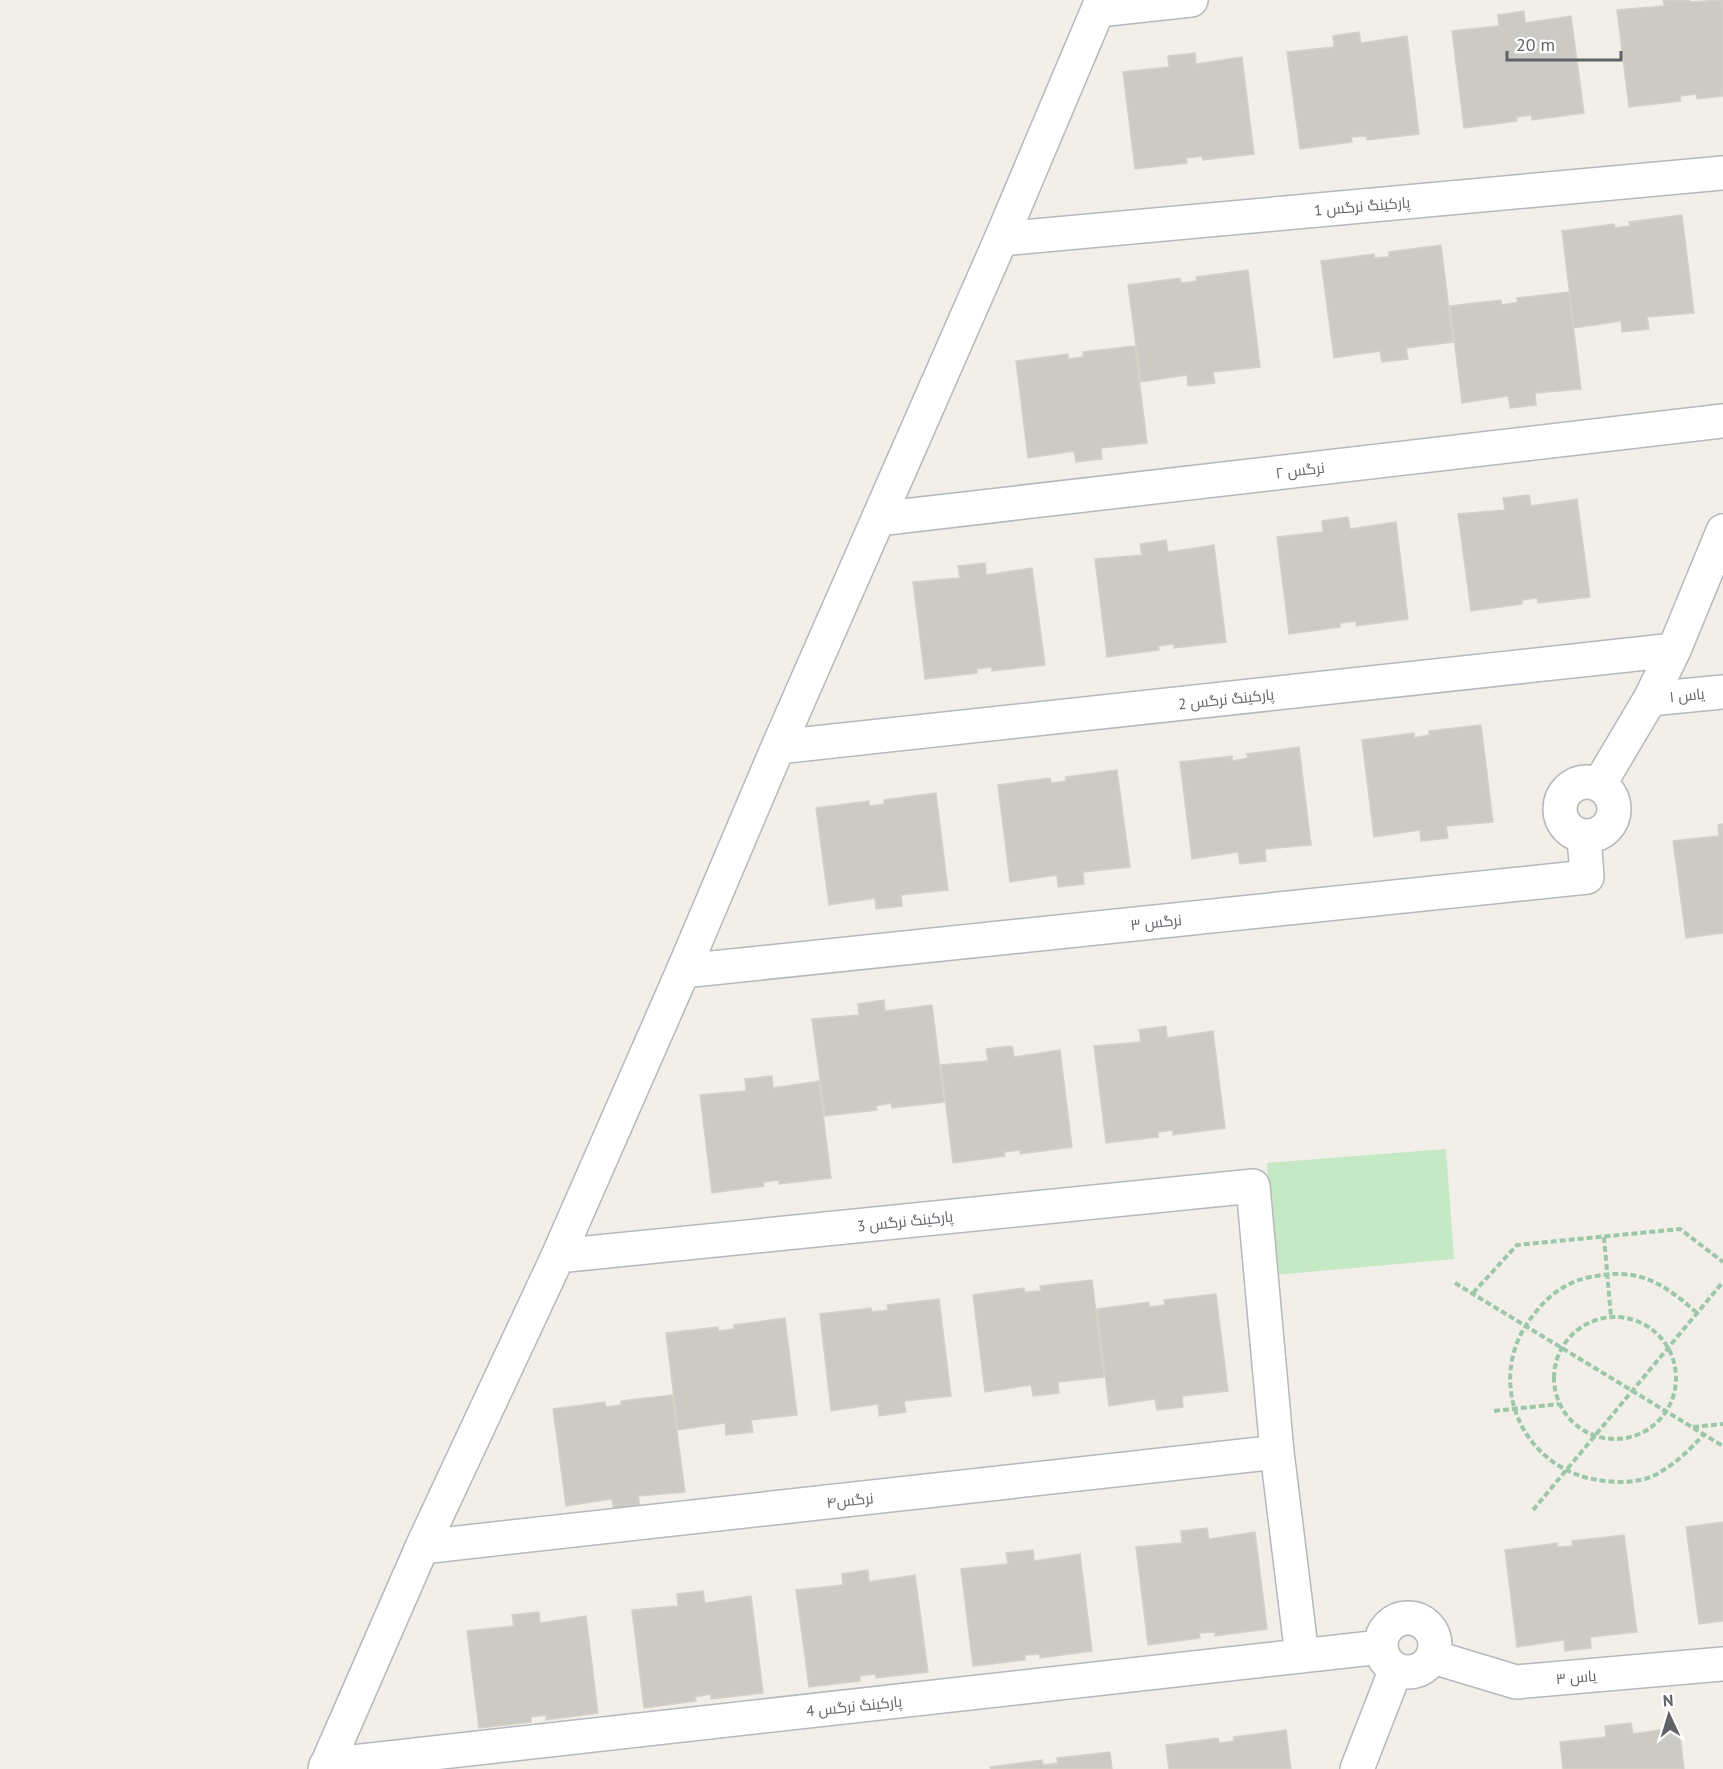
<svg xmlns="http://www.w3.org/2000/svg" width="1723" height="1769" font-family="'PT Sans',Cairo,sans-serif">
<rect width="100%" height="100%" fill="#f1efe8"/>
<path fill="#c5e8c5" d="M1446 1149 1454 1259 1274 1275 1267 1163Z"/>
<path fill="#cccac5" stroke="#d6d1c6" stroke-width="1.5" d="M1663 0H1690V2L1723 0V96L1697 99 1696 94 1680 96 1681 101 1629 107 1617 10 1664 6Z
M1524 11 1525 23 1571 16 1584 113 1532 120 1531 115 1516 117 1517 121 1464 128 1452 31 1499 26 1498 15Z
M1359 32 1361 43 1407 36 1419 134 1367 140 1366 136 1351 137 1352 142 1300 149 1287 52 1334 47 1333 36Z
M1195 53 1196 64 1242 57 1254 154 1203 160 1202 156 1186 158 1187 163 1135 169 1123 72 1169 67 1168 56Z
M1682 215 1694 313 1647 317 1649 329 1622 332 1621 321 1574 328 1562 231 1614 224 1615 228 1630 226 1629 222Z
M1441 245 1453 342 1406 348 1408 359 1382 362 1380 351 1334 358 1321 261 1374 254V258L1389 257V252Z
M1248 270 1260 367 1213 372 1215 383 1188 386 1187 375 1141 382 1128 285 1180 278 1181 283 1197 281 1196 277Z
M1569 292 1581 389 1535 393 1536 405 1510 408 1508 396 1462 403 1450 306 1501 300 1502 305 1518 302 1517 298Z
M1135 346 1147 443 1101 448 1102 459 1076 462 1074 451 1028 458 1016 361 1068 354V359L1083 357V352Z
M1529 495 1531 506 1577 499 1590 597 1538 603 1537 598 1522 600V604L1471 611 1458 514 1505 510 1503 498Z
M1348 517 1350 529 1396 522 1408 619 1356 626V621L1340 623V627L1289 634 1277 537 1323 532 1322 521Z
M1166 540 1168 552 1214 545 1226 642 1174 648V644L1158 646 1159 650 1107 657 1095 559 1142 555 1140 544Z
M985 563 986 575 1032 568 1045 665 992 671V667L977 669V673L925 679 913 582 960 578 958 566Z
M1481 725 1493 822 1446 826 1448 838 1421 841 1420 830 1374 837 1362 740 1414 733V738L1429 735V731Z
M1299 747 1311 845 1265 849 1266 861 1240 864 1238 852 1192 859 1180 762 1232 756V761L1248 758 1247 754Z
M1117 770 1130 867 1083 872 1084 884 1058 887 1057 875 1010 882 998 785 1050 778 1051 783 1066 781V777Z
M936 793 948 890 901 895 902 906 876 909 875 898 829 905 816 808 869 801V806L884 804V800Z
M1723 824V933L1686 938 1673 841 1719 836 1718 825Z
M884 1000 885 1011 932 1005 944 1102 892 1108 891 1103 876 1106 877 1110 825 1116 812 1019 859 1015 858 1004Z
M1166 1026 1167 1038 1213 1031 1225 1128 1173 1135V1130L1158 1132V1137L1106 1143 1094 1046 1141 1042 1139 1030Z
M1012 1046 1014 1057 1060 1050 1072 1147 1020 1154V1150L1004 1152 1005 1156 953 1163 941 1065 988 1061 986 1049Z
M772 1076 773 1088 819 1081 831 1178 779 1184V1180L763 1182 764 1186 712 1193 700 1095 746 1091 745 1079Z
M1092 1280 1104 1377 1058 1382 1059 1393 1033 1396 1031 1385 985 1392 973 1295 1024 1288 1025 1292 1041 1291 1040 1286Z
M1216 1294 1228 1391 1182 1396 1183 1407 1157 1410 1155 1399 1109 1406 1097 1309 1149 1302V1307L1165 1305 1164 1300Z
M939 1299 951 1396 904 1401 906 1412 879 1416 878 1404 831 1411 820 1314 871 1308 872 1312 888 1310 887 1305Z
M785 1318 797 1415 751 1420 753 1432 726 1435 725 1423 678 1430 666 1333 718 1327V1331L734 1329V1325Z
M672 1395 685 1492 638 1496 640 1507 614 1511 612 1499 566 1506 553 1409 605 1402 606 1407 621 1405V1401Z
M1723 1522V1621L1699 1624 1686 1527Z
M1207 1528 1209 1539 1255 1532 1267 1629 1215 1636V1632L1199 1633 1200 1638 1148 1645 1136 1547 1182 1543 1181 1531Z
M1624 1535 1637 1632 1590 1637 1591 1648 1565 1651 1564 1640 1517 1647 1505 1550 1557 1543V1547L1573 1546 1572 1541Z
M1033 1550 1034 1561 1080 1554 1092 1651 1040 1658V1654L1025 1655V1660L973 1666 961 1569 1008 1564 1006 1553Z
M868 1570 869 1582 915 1575 928 1672 876 1678 875 1674 860 1676V1681L809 1687 796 1590 843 1585 842 1574Z
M703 1591 705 1603 751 1596 763 1693 711 1699V1694L695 1697 696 1701 644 1708 632 1610 678 1606 677 1594Z
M539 1612 540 1623 586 1616 598 1713 546 1720V1715L531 1717V1722L479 1728 467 1631 514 1626 512 1615Z
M1631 1723 1633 1734 1679 1727 1684 1769H1563L1560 1742 1606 1737 1605 1726Z
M1286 1730 1291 1769H1169L1166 1745 1218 1738 1219 1743 1234 1741V1737Z
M1110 1752 1112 1769H991L990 1767 1042 1760 1043 1765 1058 1763 1057 1758Z"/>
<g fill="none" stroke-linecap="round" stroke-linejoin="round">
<g stroke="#b5b8bc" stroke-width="36">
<path id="street" d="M1098 10 1191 0
M1001 239 1723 173
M878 519 1723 421
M1650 699 1723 692
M778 747 1674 650
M1560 809a27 27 0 1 1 54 0a27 27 0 1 1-54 0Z
M1599 785 1650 699 1674 650 1723 531
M683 971 1587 877 1584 836
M558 1256 1253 1186 1277 1452 1302 1656
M422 1547 1277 1452
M1381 1645a27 27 0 1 1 54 0a27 27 0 1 1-54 0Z
M1433 1657 1516 1682 1723 1664
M326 1765 1381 1647
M325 1769 422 1547 558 1256 683 971 778 747 1001 239 1102 0
M1357 1769 1396 1669"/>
</g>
<path stroke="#9cc7a9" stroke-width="4" stroke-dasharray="6 3" stroke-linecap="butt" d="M1604 1237 1611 1316
M1455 1283 1723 1446
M1473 1293 1517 1245 1680 1229 1723 1262
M1697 1313C1661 1281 1636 1266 1586 1278 1565 1283 1548 1296 1535 1313 1480 1378 1522 1474 1606 1481 1621 1483 1641 1482 1655 1475 1675 1464 1689 1451 1704 1434
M1554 1378a61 61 0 1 1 122 0a61 61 0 1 1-122 0Z
M1494 1411 1559 1404
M1693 1427 1723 1424
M1533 1510 1723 1282"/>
<use href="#street" stroke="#fff" stroke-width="33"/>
</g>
<g text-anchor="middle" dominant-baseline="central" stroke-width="4.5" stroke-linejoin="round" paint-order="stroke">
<g font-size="15" fill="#5f6368" stroke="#fff">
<text transform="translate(1362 206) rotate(-5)">پارکینگ نرگس 1</text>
<text transform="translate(1300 470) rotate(-7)">نرگس ۲</text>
<text transform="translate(1687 695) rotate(-6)">یاس ۱</text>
<text transform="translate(1226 699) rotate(-6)">پارکینگ نرگس 2</text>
<text transform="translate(1156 922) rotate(-6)">نرگس ۳</text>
<text transform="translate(905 1221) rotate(-6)">پارکینگ نرگس 3</text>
<text transform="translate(850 1500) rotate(-6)">نرگس۴</text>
<text transform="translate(1576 1677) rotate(-5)">یاس ۳</text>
<text transform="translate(854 1706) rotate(-6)">پارکینگ نرگس 4</text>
</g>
</g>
<g transform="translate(1669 1715) rotate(356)" stroke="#ffffff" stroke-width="4.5" paint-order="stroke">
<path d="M0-4.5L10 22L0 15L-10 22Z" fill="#5f6368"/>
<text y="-9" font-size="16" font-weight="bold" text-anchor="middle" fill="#5f6368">N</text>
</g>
<path d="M1507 51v9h114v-9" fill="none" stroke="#5f6368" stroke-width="3"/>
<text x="1516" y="51" font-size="18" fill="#5f6368" stroke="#ffffff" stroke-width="4.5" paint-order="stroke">20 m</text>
</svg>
